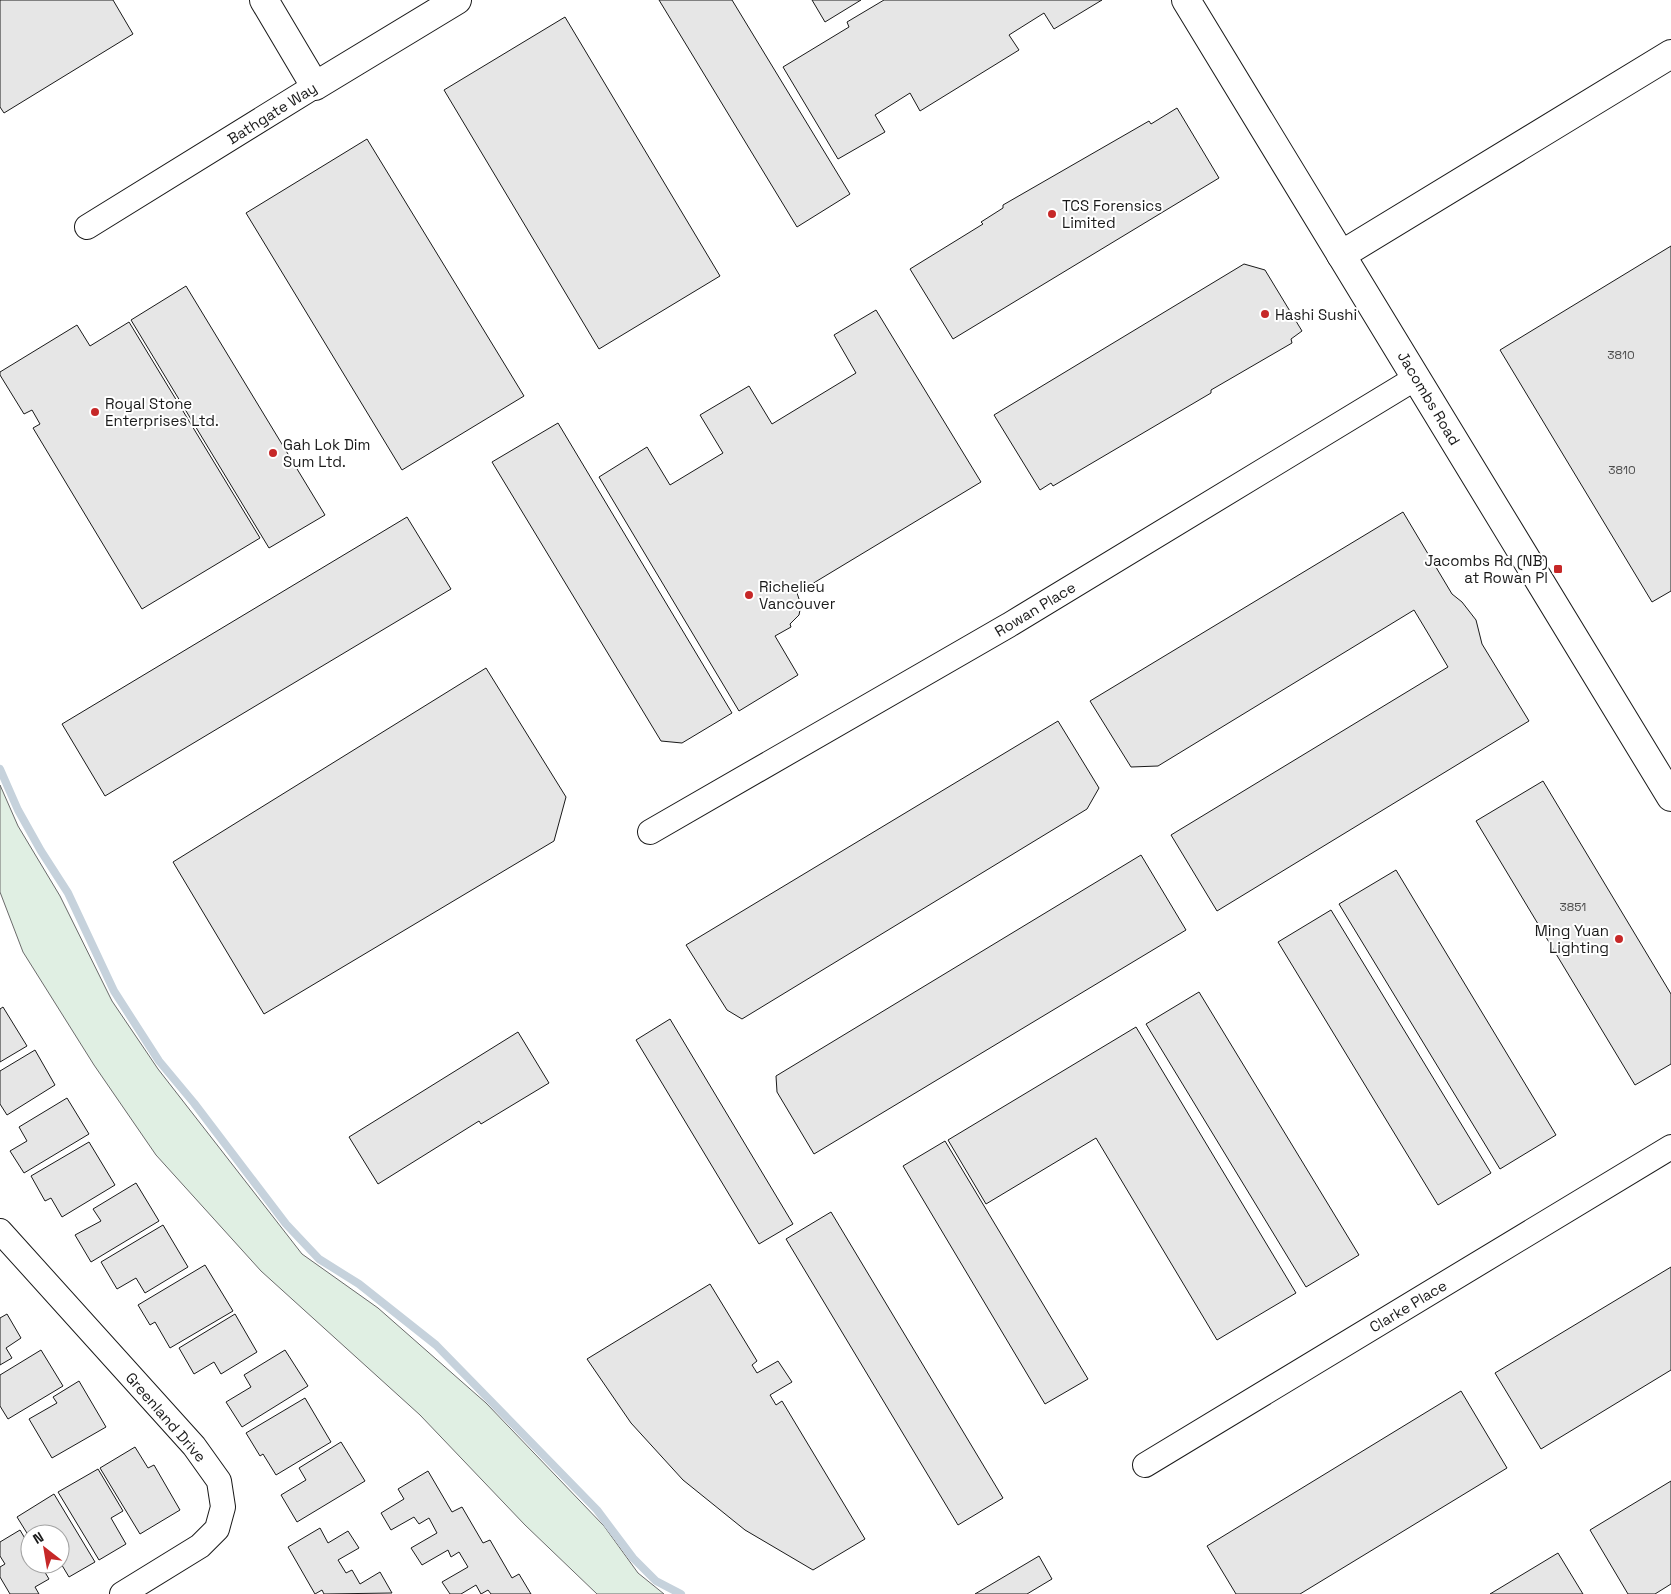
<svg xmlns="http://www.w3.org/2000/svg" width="1671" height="1594" font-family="'Space Grotesk',sans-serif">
<rect width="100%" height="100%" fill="#fff"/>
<path fill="#e0efe3" stroke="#6a6a6a" d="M0 785 18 826 60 896 112 1001 158 1069 302 1254 378 1308 486 1403 604 1526 638 1573 664 1594H597L525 1525 420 1415 261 1271 156 1155 94 1065 23 952 0 892Z"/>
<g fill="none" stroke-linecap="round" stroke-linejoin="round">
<path stroke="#c6d2dc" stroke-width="8" d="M0 769 18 810 41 851 68 893 114 991 159 1061 194 1103 286 1224 319 1259 359 1284 436 1345 597 1510 633 1558 656 1581 681 1594"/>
</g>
<path fill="#e6e6e6" stroke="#1a1a1a" d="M0 0H113L133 34 4 113 0 107Z
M659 0H732L850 194 797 227Z
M812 0H861L825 22Z
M884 0H1102L1054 29 1044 13 1009 35 1019 50 920 111 910 93 875 115 885 132 838 159 783 67 849 27 847 22Z
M565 17 720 276 599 349 444 90Z
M1177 108 1219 178 953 339 910 269 983 224 981 222 1003 208V205L1149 121 1151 124Z
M367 139 524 396 402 470 246 213Z
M1671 246V591L1652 602 1500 350Z
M1244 264 1265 270 1302 331 1291 339 1292 343 1211 390V393L1053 486 1051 483 1040 490 994 415Z
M186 286 325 515 269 548 131 320Z
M876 310 981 482 797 593 801 605 799 615 790 624 791 627 775 636 798 675 739 711 599 477 647 447 670 485 723 453 700 415 749 386 772 424 856 373 834 335Z
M129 322 260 538 142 609 33 428 40 424 32 410 24 414 0 375V372L77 325 90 346Z
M558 423 732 713 682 743 661 741 492 462Z
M1403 512 1452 594 1462 602 1476 620 1482 644 1529 721 1217 911 1171 835 1448 667 1429 635 1414 610 1158 766 1131 767 1090 701Z
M407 517 451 589 105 796 62 724Z
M486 668 566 797 554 841 264 1014 173 862Z
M1058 721 1099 788 1087 809 742 1019 727 1010 686 945Z
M1543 781 1671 994V1064L1635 1085 1476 821Z
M1141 855 1186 930 814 1154 777 1092 776 1076Z
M1396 870 1556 1135 1500 1169 1339 904Z
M1331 910 1491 1173 1438 1205 1278 942Z
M1199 992 1359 1255 1306 1287 1146 1024Z
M3 1007 27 1046 0 1062V1009Z
M670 1019 793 1224 759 1244 636 1040Z
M1136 1027 1296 1293 1217 1340 1096 1138 986 1204 948 1140Z
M518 1032 549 1083 481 1124 479 1121 378 1184 349 1137Z
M35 1050 55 1085 7 1115 0 1104V1071Z
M67 1098 89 1134 24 1173 10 1151 27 1141 19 1127Z
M945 1141 1088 1379 1045 1404 903 1166Z
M89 1142 115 1185 62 1217 51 1198 45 1201 31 1176Z
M136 1183 159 1221 91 1262 75 1235 101 1221 93 1209Z
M831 1212 1003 1498 958 1525 786 1239Z
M163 1225 188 1267 145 1293 136 1278 117 1289 101 1262Z
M205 1265 233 1311 170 1348 155 1322 150 1325 138 1305Z
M1671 1267V1370L1541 1449 1495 1373Z
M710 1284 757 1361 752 1365 757 1373 778 1361 792 1382 770 1395 776 1405 782 1401 865 1539 813 1570 745 1530 683 1480 631 1423 587 1359Z
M7 1314 21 1338 6 1348 12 1358 0 1365V1318Z
M235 1314 257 1352 221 1374 214 1362 194 1374 179 1348Z
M41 1350 63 1386 8 1419 0 1406V1375Z
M285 1350 308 1386 242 1427 226 1402 251 1387 244 1375Z
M79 1381 106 1427 52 1458 29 1419 57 1403 53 1397Z
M1461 1391 1507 1468 1300 1594H1236L1207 1546Z
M305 1398 331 1442 276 1475 263 1454 260 1456 246 1433Z
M341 1442 365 1481 297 1522 281 1495 306 1480 299 1468Z
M135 1447 148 1468 154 1465 180 1510 140 1534 100 1468Z
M98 1469 123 1511 111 1518 126 1544 99 1560 58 1492Z
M428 1471 452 1512 462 1507 483 1543 490 1540 512 1578 519 1574 531 1594H491L488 1590 481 1594 476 1585 461 1594H450L442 1582 468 1567 459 1552 451 1557 448 1550 422 1565 411 1548 437 1533 429 1518 419 1524 414 1517 391 1530 381 1513 404 1499 398 1489Z
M1671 1481V1584L1655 1594H1628L1590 1530Z
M54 1494 95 1562 69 1577 60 1562V1534H30V1538L17 1517Z
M320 1528 328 1543 348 1531 359 1548 338 1560 346 1573 352 1570 360 1584 380 1572 392 1593 324 1594 322 1590 315 1594 288 1547Z
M20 1530 30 1547V1564H40L49 1579 35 1587 39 1594H10L0 1577V1567L5 1564 0 1556V1542Z
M1558 1553 1583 1594H1490Z
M1039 1556 1052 1579 1027 1594H975Z"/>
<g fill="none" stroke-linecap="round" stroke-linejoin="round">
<g stroke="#1a1a1a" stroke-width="26">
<path id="street" d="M87 227 315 86
M650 832 1009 625 1416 378
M0 1231 194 1446 219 1481 223 1507 217 1529 200 1546 122 1594
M1145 1465 1671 1147"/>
</g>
<g stroke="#1a1a1a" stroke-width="30">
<path id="secondary" d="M264 0 315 86 457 0
M1186 0 1671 797"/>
</g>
<g stroke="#1a1a1a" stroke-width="30">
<path id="highway" d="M1341 255 1671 54"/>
</g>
<use href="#street" stroke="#fff" stroke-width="24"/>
<use href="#secondary" stroke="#fff" stroke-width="28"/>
<use href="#highway" stroke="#fff" stroke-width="28"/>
</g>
<g fill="#c62828" stroke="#fff" stroke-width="2">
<circle cx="1052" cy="214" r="5"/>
<circle cx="1265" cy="314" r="5"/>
<circle cx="95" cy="412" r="5"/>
<circle cx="273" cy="453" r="5"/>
<rect x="1553" y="564" width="10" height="10" rx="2.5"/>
<circle cx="749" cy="595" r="5"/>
<circle cx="1619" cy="939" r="5"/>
</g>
<g text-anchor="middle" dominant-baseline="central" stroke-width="4" stroke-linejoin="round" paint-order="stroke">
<g font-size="12" fill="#4d4d4d">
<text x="1621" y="355">3810</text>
<text x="1622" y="470">3810</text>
<text x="1573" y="907">3851</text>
</g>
<g font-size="15" fill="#1a1a1a" stroke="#fff">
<text transform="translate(272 113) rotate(-32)">Bathgate Way</text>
<text transform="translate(1429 398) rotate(59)">Jacombs Road</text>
<text transform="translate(1035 609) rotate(-31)">Rowan Place</text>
<text transform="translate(1408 1306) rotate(-31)">Clarke Place</text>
<text transform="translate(166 1417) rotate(49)">Greenland Drive</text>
</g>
<g font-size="15" fill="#1a1a1a" stroke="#fff" text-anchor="start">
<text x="1062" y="205">TCS Forensics<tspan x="1062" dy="17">Limited</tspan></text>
<text x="1275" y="314">Hashi Sushi</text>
<text x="105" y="403">Royal Stone<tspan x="105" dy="17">Enterprises Ltd.</tspan></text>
<text x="283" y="444">Gah Lok Dim<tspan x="283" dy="17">Sum Ltd.</tspan></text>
<text x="1548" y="560" text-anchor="end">Jacombs Rd (NB)<tspan x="1548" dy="17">at Rowan Pl</tspan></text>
<text x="759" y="586">Richelieu<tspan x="759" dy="17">Vancouver</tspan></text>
<text x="1609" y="930" text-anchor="end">Ming Yuan<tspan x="1609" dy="17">Lighting</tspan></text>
</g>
</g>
<g transform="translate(45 1549) rotate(329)"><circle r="24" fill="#ffffff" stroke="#a3a3a3"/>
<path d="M0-4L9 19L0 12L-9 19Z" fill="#c62828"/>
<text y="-8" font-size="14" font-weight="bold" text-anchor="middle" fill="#1a1a1a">N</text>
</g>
</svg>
